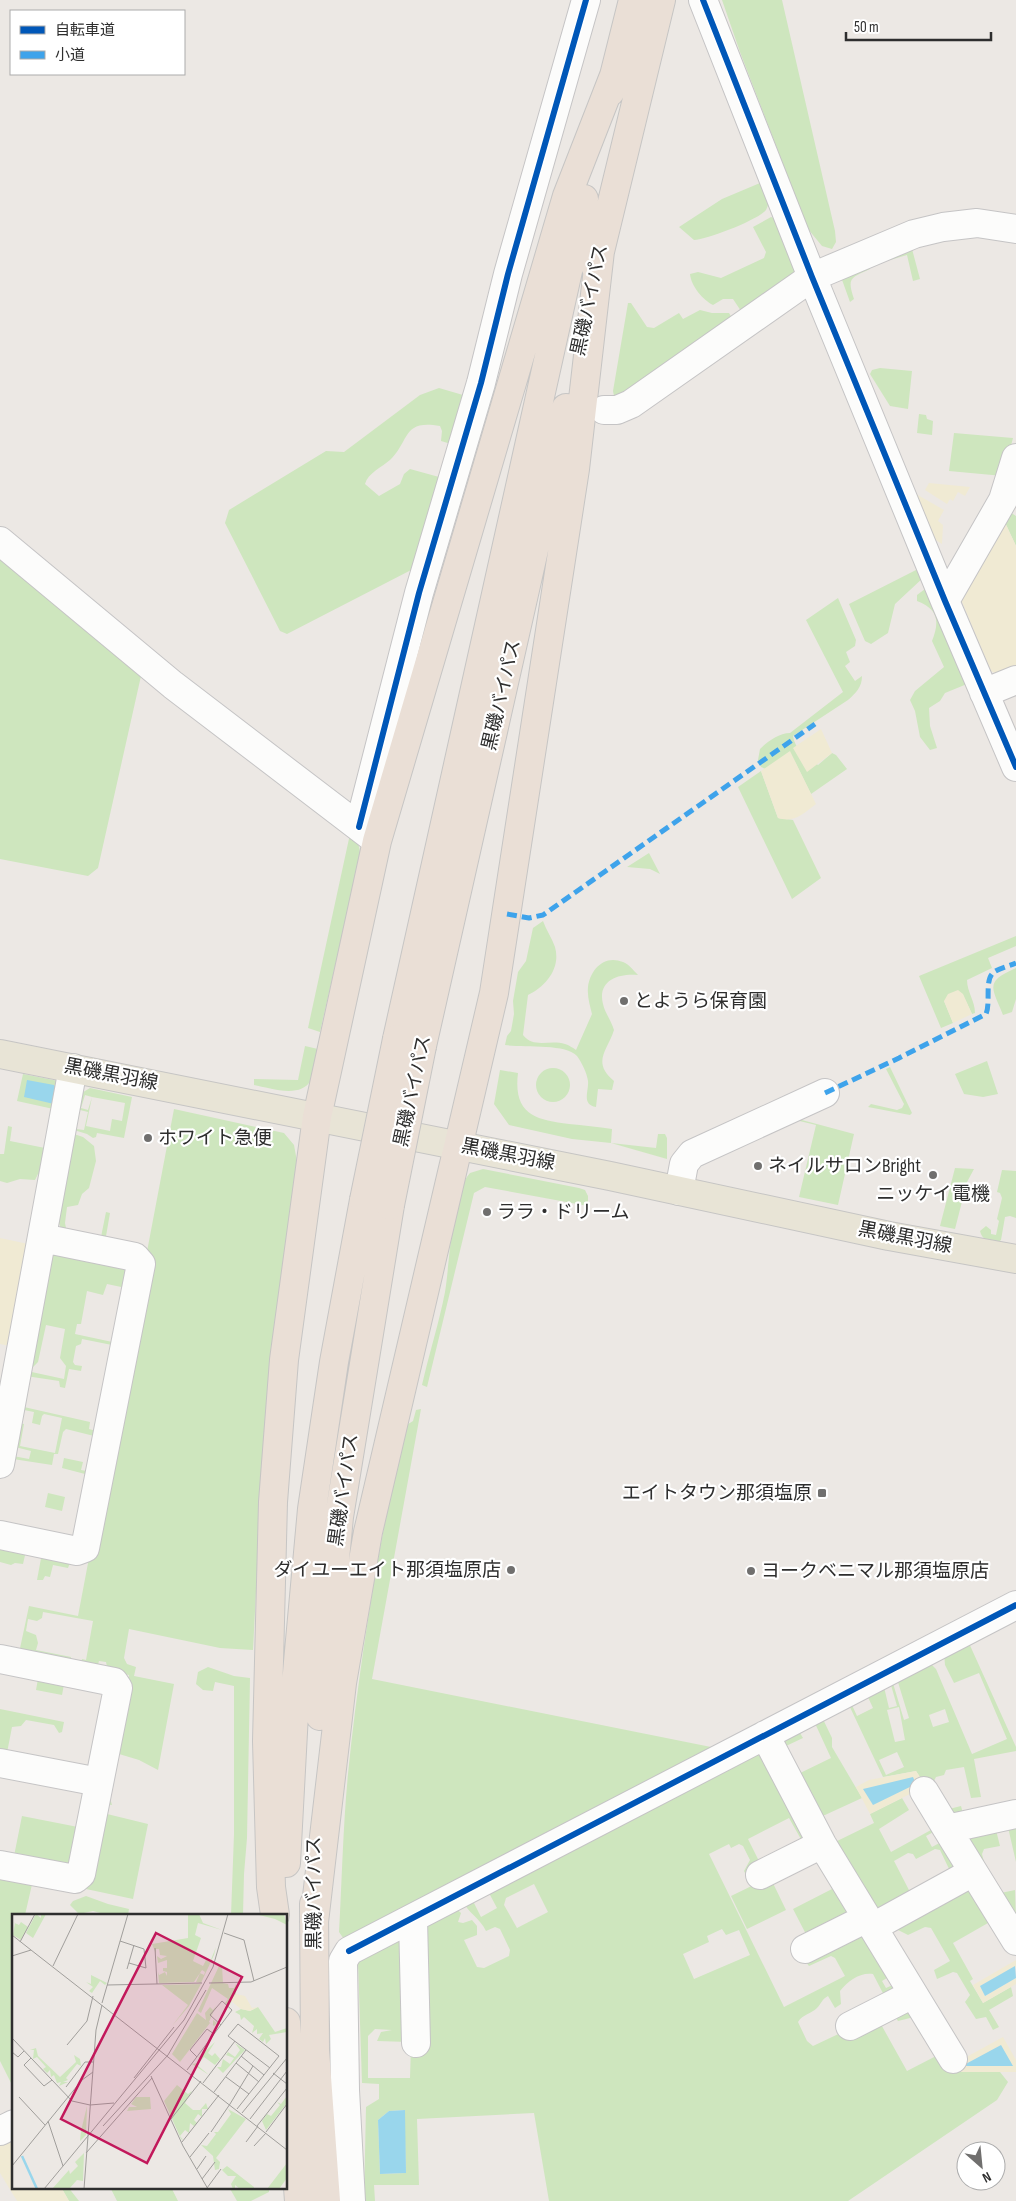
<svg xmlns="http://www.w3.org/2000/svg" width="1016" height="2201" font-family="'Sofia Sans Condensed','Noto Sans JP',sans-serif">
<rect width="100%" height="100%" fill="#ece8e4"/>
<path fill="#cee6be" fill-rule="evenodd" d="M722 0H782L835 231 836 242 832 249 822 246 808 229 740 52Z
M760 183 769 202C768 205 767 208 766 210 758 220 708 239 694 240L679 227 722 199Z
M771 217 777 219 797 265 794 282 745 317 733 299H723L713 305C703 300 691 286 690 274L698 272 721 278 764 258 766 252 753 227Z
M912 249 920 279 913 281 907 255 890 260 888 256Z
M868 264 870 269C850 278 847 278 854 299L850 302 841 277Z
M628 303H631L647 327 654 328 679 313 683 319 700 310 712 313H729L735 323 615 401 613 391Z
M880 368 912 371 908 409 890 406 870 374 872 370Z
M439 388 463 395 451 444 441 441 442 431 440 426C402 419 410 441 390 460 382 467 368 473 365 484L379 496 400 484 404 474 410 469 439 477 440 482 415 568 287 634 280 631 225 523 229 510 326 451 344 452 420 395Z
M919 414 926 415 927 419 933 421 932 435 917 433Z
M954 433 1013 438 1003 476 949 471Z
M1005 509 1016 516V546L1002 516Z
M0 555 141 676 98 868 88 876 0 859Z
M921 569 924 577 895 604 888 633 871 644 865 641 849 604 916 570Z
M930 588 967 684 945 693 940 701 929 708 930 726 937 748 930 750 920 737 915 711 910 700 915 691 944 667 932 641C940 621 938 609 917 601V595L925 589Z
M838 598 856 640 855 646 846 652 850 662 845 666 855 681 862 676C862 687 856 693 848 700L793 736C795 750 807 757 818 765L832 753 836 755 847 769 811 794 795 762 770 771 761 767 758 760 760 749C767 742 779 733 790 733L843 692 806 620Z
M761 771 778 818 793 820 821 878 792 899 738 787Z
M350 834C358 841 360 846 360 856L320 1032 308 1028Z
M649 853 660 874 650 869 627 867Z
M543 921C546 930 552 938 555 947 561 968 546 986 528 995L523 1035C534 1049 550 1039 565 1044 569 1045 573 1048 576 1050L592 1014C590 1006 587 996 588 987 590 970 604 954 623 962 629 964 633 970 638 975 619 973 597 980 603 1004 605 1013 611 1020 614 1030 608 1050 591 1062 614 1081L612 1090 598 1089 596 1107C581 1104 589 1091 588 1081 587 1073 582 1063 577 1056 566 1043 524 1048 505 1045L507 1036 511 1031 514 1014 513 1001 518 972 526 961 533 928Z
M1016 936V946L988 958 992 968 967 980C967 992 975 1001 975 1013L972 1014 963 995 944 1001 953 1023 941 1028 919 976Z
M1016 968V999L1012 1012 1003 1015C992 987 984 982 1016 968Z
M305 1046 318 1049C316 1058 315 1071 311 1080 301 1099 270 1088 254 1085V1079L298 1080Z
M987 1061 998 1094 983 1097 964 1094 955 1074Z
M890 1067 912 1113 910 1115 868 1107 871 1104 897 1110 902 1108 904 1104 886 1069Z
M536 1085a17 17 0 1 1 34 0a17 17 0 1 1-34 0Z
M500 1070 518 1073C513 1114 535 1120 569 1124 583 1125 598 1127 612 1129L611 1143 656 1148 658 1134H665L667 1138V1159L611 1143 572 1139 509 1125 494 1104Z
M23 1074 58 1081V1110L17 1101Z
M90 1088 132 1097 124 1138 97 1133 96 1137 93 1138 87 1134 74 1130 80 1094ZM85 1095 92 1097 88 1110 81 1108ZM92 1097 125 1103 122 1121 112 1119 110 1131 86 1126ZM80 1110 88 1112 84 1130 76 1129Z
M174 1109 284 1133 294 1145 298 1167 263 1456 253 1650 220 1648 129 1629 124 1658 127 1664 136 1667 134 1676 174 1684 158 1770 139 1760 119 1754 110 1798 112 1805 105 1804 129 1675 108 1671 106 1662 99 1661 97 1668 81 1665 82 1659 86 1660 93 1621 43 1612 42 1618 37 1621 28 1619 26 1631 36 1635 38 1643 36 1650 71 1657 70 1663 19 1653 29 1606 78 1616Z
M787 1116 854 1134 838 1205 799 1197 816 1125 787 1118Z
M8 1126 12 1127 10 1141 50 1149 45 1173 38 1174 35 1180 20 1179 7 1183 0 1181V1154H4Z
M74 1134 83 1137 94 1146 96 1161 89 1188 82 1194 78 1205 67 1207 65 1223 66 1228 101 1237 106 1212 110 1213 105 1242 61 1229 58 1220Z
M955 1168 974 1169 967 1182 955 1229 940 1226Z
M483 1169 579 1188 585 1190 588 1196V1206L485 1187 474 1193 427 1387 422 1385C429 1354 439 1323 445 1292 450 1263 451 1194 470 1173Z
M1002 1170 1016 1171V1218L1010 1216 1005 1217 1001 1240 997 1243C989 1242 982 1240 980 1231L986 1226 991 1230V1234L996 1235 999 1221 997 1219 1002 1198 1000 1193 997 1192Z
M48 1252 130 1270 126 1288 107 1284 103 1295 87 1291 81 1324H77L75 1334 117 1343V1346L82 1339 81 1344 76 1346 73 1362 75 1365 82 1366 81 1371 69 1369 65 1388 60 1387 59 1381 26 1376 27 1371 64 1379 66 1366 60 1358 65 1329 46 1325 38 1362 32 1368 27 1367Z
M24 1407 90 1422 89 1429 103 1433 102 1438 66 1429 63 1432 58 1454H54L52 1465 13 1459V1456L29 1459 31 1451 15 1447 19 1423 24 1424 20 1446 55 1453 62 1418 44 1414 42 1416 40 1425 32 1423 34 1412 19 1409Z
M421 1409 372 1679 716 1748 346 1942 339 1932C342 1879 343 1826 348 1774 360 1657 379 1541 405 1426L413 1421 416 1410Z
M64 1458 83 1462 81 1470 92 1472 90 1479 84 1477 85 1474 62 1468Z
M48 1493 65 1497 62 1511 45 1507Z
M3 1547 26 1551 23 1564 15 1563 11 1565 0 1562V1549Z
M42 1553 71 1560 68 1568 53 1565 50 1577 45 1576 43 1580H37Z
M968 1641 1016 1747V1751L974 1759 981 1797 971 1798 964 1767 946 1770 944 1775 936 1777 934 1781 937 1792 940 1795 943 1808 949 1809 961 1806 964 1817 951 1820 946 1817 916 1771 883 1777 848 1703 892 1680 904 1720 909 1718 897 1679 929 1662 936 1669 972 1754 1007 1739 979 1673 954 1683 945 1665 944 1653ZM891 1685 897 1706 889 1708 884 1687ZM867 1695 873 1708 857 1716 851 1703ZM899 1707 905 1740 895 1742 887 1710ZM945 1709 949 1722 933 1727 929 1715ZM897 1752 904 1767 886 1775 879 1760Z
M208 1667 234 1676 250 1678 247 1838 244 1874 243 1915H231L234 1834V1686L215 1682 213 1691 203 1690 196 1684 198 1672Z
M39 1673 65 1679 62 1695 36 1690Z
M0 1709 64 1722 62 1732 59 1733 54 1725 26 1720 21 1726 12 1727 6 1758 0 1759Z
M821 1715 832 1738V1747L862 1798 825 1815H818L794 1776 831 1758 813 1719Z
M797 1728 803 1738 786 1746 785 1755 782 1734Z
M752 1751 766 1759 808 1840V1846L799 1851 796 1846 802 1841 789 1818 748 1839 763 1869 747 1877 744 1871 750 1860 743 1846 739 1844 731 1848 729 1844 709 1854 784 2007 845 1976 835 1958 831 1956 809 1966 805 1961 816 1952 858 1931 867 1933 892 1975 882 1981 886 1988 897 1983 900 1988 896 1995 886 1999 873 1974C860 1972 848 1981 840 1991L841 2004 835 2008 828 1996C821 2000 822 2003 817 2008 811 2014 803 2014 798 2022L807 2041 813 2046 849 2029 852 2032 878 2019 907 2071 938 2055 917 2019 910 2018 898 2021 893 2013 906 2006 913 2007 953 2071 1000 2072 1008 2082 997 2100 848 2201H549L534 2113 417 2119 419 2185H374L375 2201H364L366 2107 379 2099V2084L362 2083 358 1962 360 1953 401 1932 408 1940 409 2042 377 2041 381 2032 392 2030 375 2029 368 2036V2078H410L411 2046 422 2047V2029L430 2025V2016L421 2010 419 1937 420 1925 430 1917 453 1906 461 1913 458 1922 463 1923 472 1920 477 1926V1935L464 1940 477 1967 484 1968 509 1956 510 1950 500 1929 495 1927 486 1931C480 1918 467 1912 463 1901ZM534 1884 548 1912 517 1928 504 1905 506 1898ZM489 1893 497 1908 481 1917 473 1901ZM722 1929 726 1935 739 1930 750 1955 694 1979 683 1954 709 1942 707 1936ZM404 2110 406 2173 380 2174 378 2120 389 2111Z
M902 1798 909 1810 879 1829 891 1852 940 1825 961 1861 951 1873 940 1850 935 1849 916 1859 913 1854 908 1853 894 1861 911 1894 874 1915 831 1844 874 1823 870 1814ZM939 1829 945 1840 932 1847 926 1836Z
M103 1813 148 1824 133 1899 86 1889Z
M22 1816 83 1828 74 1863 64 1870 13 1861Z
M1007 1823 1016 1828V1862Z
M995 1826 1000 1846 984 1849 982 1854 987 1874 965 1839Z
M816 1854 853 1910 809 1940 793 1909 832 1889 819 1864 814 1862Z
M0 1873 33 1880 25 1915H14V2089L0 2061Z
M770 1877 786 1910 747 1929 731 1896Z
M965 1886 995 1919 953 1943 973 1979 970 1981 983 2003 1011 1987 1013 1996 989 2010 999 2027 993 2030 986 2017 976 2019 965 2002 970 1995 957 1973 953 1972 937 1979 934 1970 950 1961 931 1928 925 1927 908 1935 896 1929Z
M1015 1890 1016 1922 996 1894Z
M86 1896 108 1904 129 1909 128 1915H108L93 1911 79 1914 70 1905 73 1901Z
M61 2187H68L79 2201H69Z
M110 2187H171L178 2201H117Z
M229 2187H269V2192L251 2201H237Z"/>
<path fill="#f0ead3" d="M929 483 970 487 965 496 958 492 953 501 950 499 947 504 925 490Z
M916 494 944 510 938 521 943 525 942 544 934 539 914 498Z
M1002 516 1016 546V671L1003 677 991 671 962 602V595Z
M821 729 832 753 807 772 793 748Z
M790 751 816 804C803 814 794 823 778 818L761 771Z
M958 990 963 994 972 1014 953 1023 944 1001 948 994Z
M0 1238 33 1245 14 1347 0 1344Z
M916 1771 926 1786 870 1814 856 1787 869 1780Z
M1016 1960V1967L980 1986 985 1996 1016 1978V1984L983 2003 973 1985Z
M1003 2037 1016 2060V2072H953L950 2066Z
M14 2133V2187H61L69 2201H17L0 2173V2140Z"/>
<path fill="#99d6ec" d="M27 1080 54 1085 57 1090 54 1104 24 1097Z
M913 1777 916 1784 873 1805 863 1789Z
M1015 1966 1016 1978 985 1996 980 1986Z
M1001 2045 1013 2066H962Z
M405 2110 406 2173 380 2174 378 2120 389 2111Z"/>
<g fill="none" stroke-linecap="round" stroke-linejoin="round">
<g stroke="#c5c4c5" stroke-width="30">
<path id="minor" d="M703 0 812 277 945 601 1016 767
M604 410H617L631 404 812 277 914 234 943 227 977 223 1016 229
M0 541 173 685 372 837
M945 601 1003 500 1016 458
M984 693 1016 680
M359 827 419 593 481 383 508 274 586 0
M679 1191 684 1164 692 1154 825 1093
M0 1464 73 1068
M0 1535 77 1551 85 1548 141 1264 135 1257 42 1238
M0 1659 114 1682 118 1688 81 1874 75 1879 0 1865
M765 1735 822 1844 953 2059
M0 1763 99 1782
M924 1791 947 1829
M1016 1814 947 1829 1016 1941
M760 1875 822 1844
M413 1919 416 2043
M873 1927 973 1872
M805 1949 867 1918
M850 2026 913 1994
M0 2131 14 2124
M351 2201 345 2090 343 1961 349 1951 1016 1605"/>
</g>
<g stroke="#c6c5c4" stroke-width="30">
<path id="major" d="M0 1054 610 1176 889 1236 1016 1259"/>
</g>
<g stroke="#c6c5c4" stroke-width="30">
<path id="highway" d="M610 92 633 0
M596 268 661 0
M397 1039 584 199
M422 1046 566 408
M320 1716 339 1517 390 1205
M286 1863 295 1695 312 1509 334 1362 364 1200
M314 1904 315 2050 326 2201
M275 1915 271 1887 267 1741 273 1502 284 1360 317 1117 377 841 567 196 615 73
M314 1922 342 1683 368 1532 494 993 575 469 600 251
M286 2022 299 2201"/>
</g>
<use href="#minor" stroke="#fcfcfb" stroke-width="28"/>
<use href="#major" stroke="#e8e4d6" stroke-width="28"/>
<use href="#highway" stroke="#eadfd6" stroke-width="28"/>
<g stroke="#c6c5c4" stroke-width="30" stroke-linecap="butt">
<path id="highway-bridge" d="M364 1200 397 1039
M390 1205 422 1046"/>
</g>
<use href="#highway-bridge" stroke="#eadfd6" stroke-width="28"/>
<path stroke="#3ea3eb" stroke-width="5" stroke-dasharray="10 5" stroke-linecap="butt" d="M507 914 529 918 543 915 815 724
M825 1093 899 1058 986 1014C991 1002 984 979 994 972 1000 968 1009 966 1016 963"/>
<g stroke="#fff" stroke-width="9">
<path id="cycleway" d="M703 0 812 277 945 601 1016 767
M359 827 419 593 481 383 508 274 586 0
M349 1951 1016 1605"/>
</g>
<use href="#cycleway" stroke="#0057b8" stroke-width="6"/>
</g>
<g fill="#706f6e" stroke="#fff" stroke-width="2">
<circle cx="624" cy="1001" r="5"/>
<circle cx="148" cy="1138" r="5"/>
<circle cx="758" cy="1166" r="5"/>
<circle cx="933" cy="1175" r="5"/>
<circle cx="487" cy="1212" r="5"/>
<rect x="817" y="1488" width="10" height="10" rx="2.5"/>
<circle cx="511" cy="1570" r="5"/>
<circle cx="751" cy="1571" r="5"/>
</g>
<g text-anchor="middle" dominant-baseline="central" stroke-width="4.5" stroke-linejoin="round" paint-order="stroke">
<g font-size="19" fill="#2e2e2e" stroke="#fff">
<text transform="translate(590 300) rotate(-78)">黒磯バイパス</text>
<text transform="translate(502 695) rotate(-77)">黒磯バイパス</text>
<text transform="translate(111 1075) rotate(11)">黒磯黒羽線</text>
<text transform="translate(413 1091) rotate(-78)">黒磯バイパス</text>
<text transform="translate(508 1155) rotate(11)">黒磯黒羽線</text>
<text transform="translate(905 1238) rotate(11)">黒磯黒羽線</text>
<text transform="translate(344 1490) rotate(-82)">黒磯バイパス</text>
<text transform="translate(314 1893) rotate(-90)">黒磯バイパス</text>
</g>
<g font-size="19" fill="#2e2e2e" stroke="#fff" text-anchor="start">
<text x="634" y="1001">とようら保育園</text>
<text x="158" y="1138">ホワイト急便</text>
<text x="768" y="1166">ネイルサロンBright</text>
<text x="933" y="1194" text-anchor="middle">ニッケイ電機</text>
<text x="497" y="1212">ララ・ドリーム</text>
<text x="812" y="1493" text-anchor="end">エイトタウン那須塩原</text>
<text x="501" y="1570" text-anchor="end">ダイユーエイト那須塩原店</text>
<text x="761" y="1571">ヨークベニマル那須塩原店</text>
</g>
</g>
<g transform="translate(12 1914)">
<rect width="275" height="275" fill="#ece8e4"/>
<path d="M24 0 29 4V0H34L21 24 14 19ZM176 0H187L191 9 210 16 186 9 183 21 189 24 181 47 191 52 194 46 198 48 204 33 202 41 189 69 184 68 188 59 192 61 193 58 190 56 182 68 147 69 146 58 147 61 153 58 155 62V58L151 57V54H155V46L146 49 145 42 149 45 155 42 148 41 147 35H144V40L140 30 176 24ZM243 0H272L275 11 263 5ZM0 8 5 10 7 11 9 8 16 13 9 26 1 21 3 9ZM207 52H210L211 69 216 70 217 74H222L224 70V80L217 92 213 89 216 85 200 74 189 99 186 97ZM79 61 95 69 93 71 88 67 80 79 77 77 81 73 74 68 79 70ZM189 70 177 92 160 112 176 91 150 71ZM204 92 197 108 201 111V106L205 109 202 112 198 109 168 148 160 140 185 99 194 106 193 99 198 93 201 96ZM246 93 263 118 275 114V118L257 121 259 125 254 130 253 124 251 128 247 125 251 119 245 120V115L240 119 242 112 232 103 229 106 228 101 223 98 229 95 238 97ZM203 128 196 139 200 142 203 139 208 145 203 151 192 143 185 151 197 161 180 150 186 149 189 145 186 144ZM223 129 233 136 211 159 205 153H209L211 145 218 150 222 144 214 141 216 138 223 143 228 136ZM24 134 26 142 48 163 64 148 62 141 68 145 69 152 65 150 54 164 56 166 51 168H56L47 172 49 168 45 169 42 161 39 163 38 156 35 159 31 155 34 153 25 143 21 145 22 136H18ZM165 171 176 180 180 177 173 189 181 196H188L194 189 196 195H190V203L186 200 182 206 185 209 182 212 178 209 177 219 173 216 168 222 171 226 169 225 152 187ZM275 182V189L254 216 250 207 255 200 259 202 268 191 265 188 269 190ZM124 183H138L139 195 115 197 117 193H125L119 190ZM75 192 74 221 68 227 69 217ZM216 195 234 205 204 244 208 248 207 255 203 256 201 242 189 231 195 232 204 220 202 218H206L219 200ZM72 239 71 267 65 266 57 275H40L57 256 58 260 66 252 63 248ZM275 249V264L267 275H255ZM215 252 242 273V274L228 275 223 271V275H221L219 270 224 262H216L210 256Z" fill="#cee6be"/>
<path d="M224 80 233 82 240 94 246 93 238 97 229 95 218 86Z" fill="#f0ead3"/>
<path fill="none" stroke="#99d6ec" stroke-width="2.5" d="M10 242 25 275"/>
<path fill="none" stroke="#a09e9b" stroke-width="1" d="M212 19 232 26 242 67M0 21 19 36M108 27 132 35 134 54 117 49M8 28 23 0M143 34 145 70M0 42 19 36 275 236M41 52 66 0M115 55 122 31M197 69 239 68 275 53M95 71 190 69M90 89 116 0M0 124 60 187 78 191 102 189M55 131 75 107 81 82M0 138 6 143 12 137M229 142 252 161M185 143 178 136 195 115 202 120M19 144 12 151 32 172 40 166M224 149 247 168M175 156 220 96 210 87 198 101 209 111M261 159 275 170M139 162 171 232 196 275M214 163 237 180M122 164 162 113M191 169 223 127M54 173 73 148H82M202 178 234 136M7 183 33 211M218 190 241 152M225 195 267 142 226 110 216 122 258 154M230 199 275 144M159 205 189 167M238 205 275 157M36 207 51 252M91 212 156 141 194 76M245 212 275 174M199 218 218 190M254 218 275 190M170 228 207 181M234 228 246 212M242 232 254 219M74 239 140 164M178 243 197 219M0 252 70 166 81 158M185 255 194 242M190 265 203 248M195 274 209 255M32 275 172 106 201 53 216 0M72 275 84 116 90 91"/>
<path fill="#c2185b" fill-opacity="0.15" stroke="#c2185b" stroke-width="2.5" d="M144 19 230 63 135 249 49 205Z"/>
<rect width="275" height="275" fill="none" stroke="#2e2e2e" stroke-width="2.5"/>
</g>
<rect x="10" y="10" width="175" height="65" fill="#ffffff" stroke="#ababab"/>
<rect x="20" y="26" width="25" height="8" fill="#0057b8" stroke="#ababab"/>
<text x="55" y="35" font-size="15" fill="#2e2e2e">自転車道</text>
<rect x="20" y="51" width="25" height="8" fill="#3ea3eb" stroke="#ababab"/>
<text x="55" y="60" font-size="15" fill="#2e2e2e">小道</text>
<g transform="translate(981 2166) rotate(153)"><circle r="24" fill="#ffffff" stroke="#ababab"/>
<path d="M0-4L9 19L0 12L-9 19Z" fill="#706f6e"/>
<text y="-8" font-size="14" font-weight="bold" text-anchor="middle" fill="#2e2e2e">N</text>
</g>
<path d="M846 32v8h145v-8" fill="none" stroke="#2e2e2e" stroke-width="2.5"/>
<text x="854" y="32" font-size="15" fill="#2e2e2e" stroke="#ffffff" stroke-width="4" paint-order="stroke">50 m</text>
</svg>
